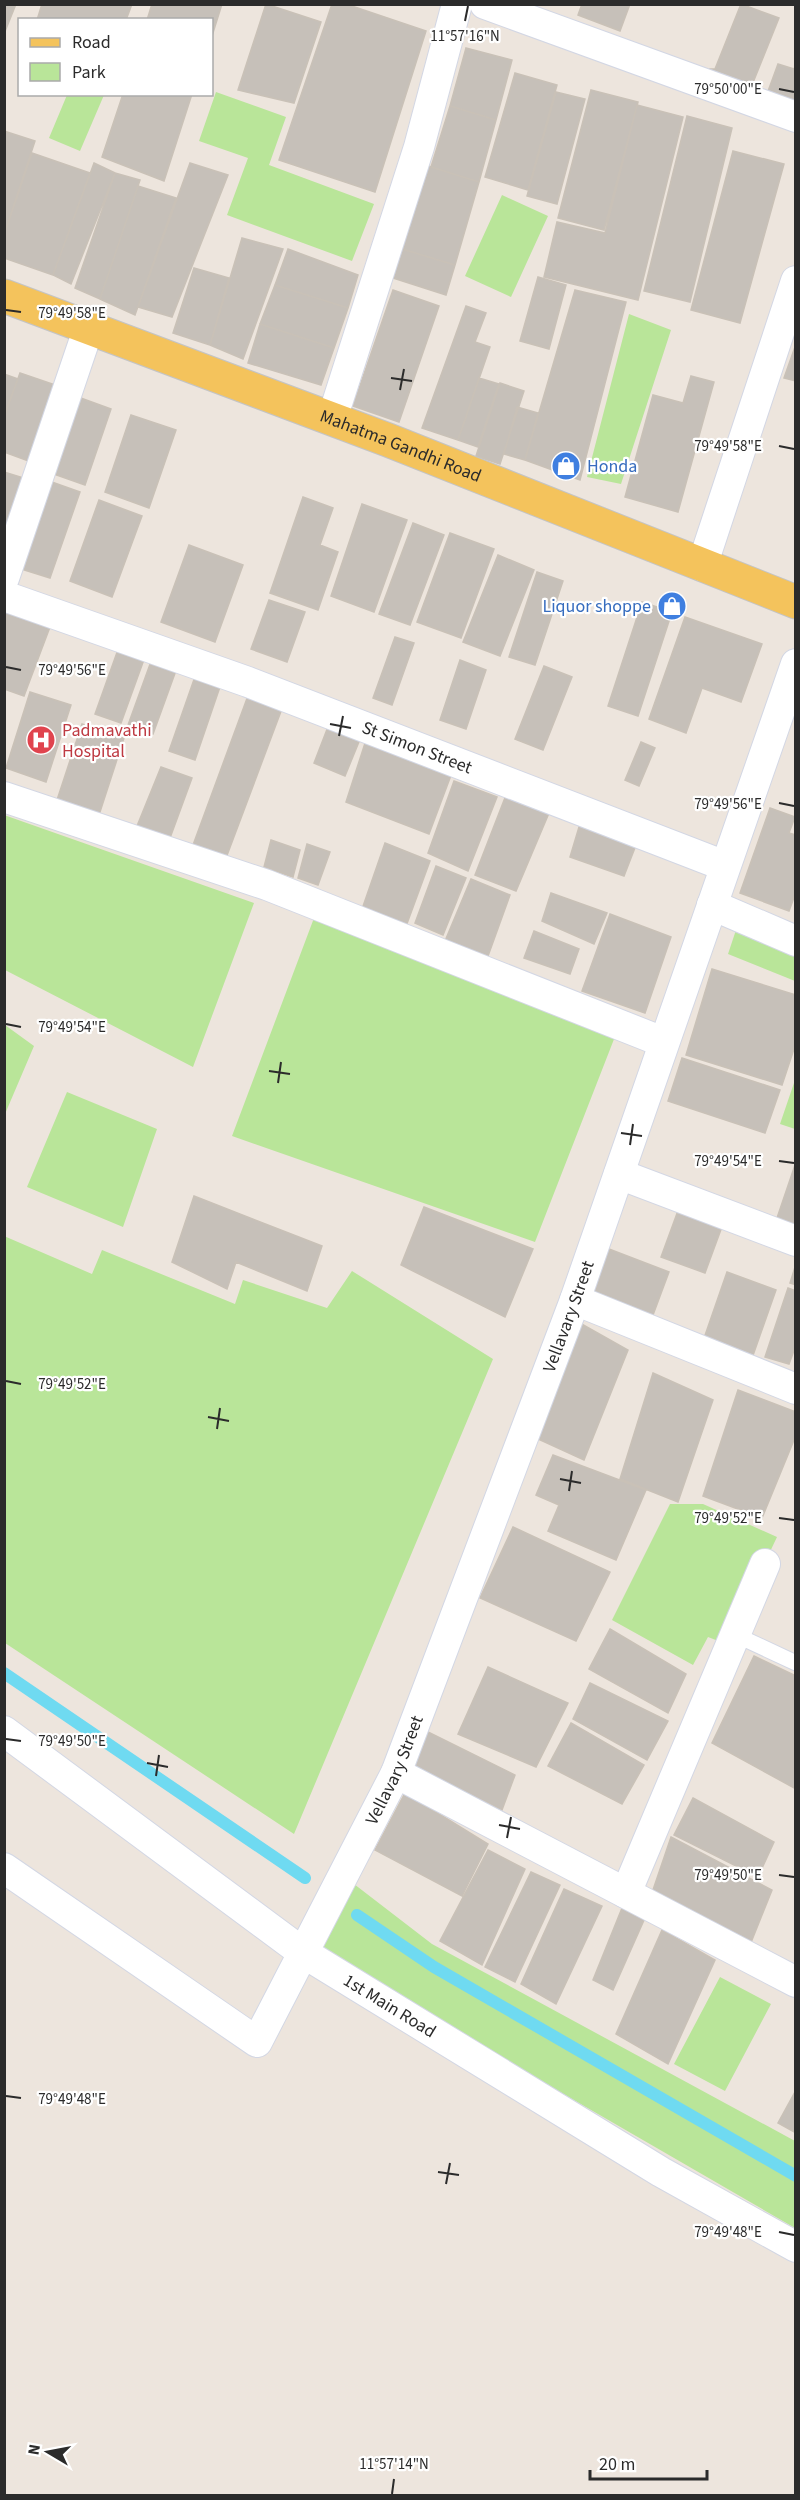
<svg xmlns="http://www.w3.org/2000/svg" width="800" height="2500" font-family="'Source Sans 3',sans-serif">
<rect width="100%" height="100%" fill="#ede5dd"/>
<path fill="#b9e599" d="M216 92 286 117 269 165 374 204 352 261 227 215 248 158 199 141Z
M67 95H104L80 151 49 138Z
M502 195 548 216 511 297 465 276Z
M629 314 671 330 621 484 587 477Z
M4 815 254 903 193 1067 5 970Z
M314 918 616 1034 535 1242 232 1136Z
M736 930 795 953V981L728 954Z
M5 1025 34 1046 5 1114Z
M795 1080V1129L780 1124Z
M67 1092 157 1129 123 1227 27 1187Z
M4 1236 92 1274 102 1250 235 1304 243 1280 327 1308 352 1271 493 1359 294 1834 5 1643Z
M670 1504H703L777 1537 726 1644 708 1637 693 1665 612 1620Z
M354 1884 432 1944 795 2141V2228L318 1952Z
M720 1977 771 2004 725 2091 674 2064Z"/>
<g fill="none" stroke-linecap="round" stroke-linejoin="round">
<path stroke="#6fdaf1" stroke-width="12" d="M4 1673 305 1878
M357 1915 434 1967 796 2176"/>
</g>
<path fill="#c6c0b9" stroke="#c9c1b7" stroke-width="1.5" d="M4 4H16L4 34Z
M42 4H132L126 20H37Z
M152 4H222L212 36V20H147Z
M266 4 321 22 294 103 238 90Z
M332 4H346L426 31 375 192 279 160Z
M582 4H630L620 31 578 15Z
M741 4 779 18 752 85 709 69H715Z
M466 48 512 60 496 120 450 106Z
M778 64 794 69 796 64V104L767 94Z
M515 73 557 85 528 190 485 177Z
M591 90 638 102 604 230 558 218Z
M556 92 585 99 557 204 527 196Z
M123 94H192L164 181 102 157Z
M637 105 683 117 638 300 544 277 557 222 605 233Z
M450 106 496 120 479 182 431 167Z
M687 116 732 128 690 302 644 291Z
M4 131 35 141 4 235Z
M733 151 784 164 740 323 691 310Z
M32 153 90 173 53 275 4 258V235Z
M94 163 115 173 71 284 53 275Z
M190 163 228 175 172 317 138 307Z
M428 166 479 182 455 265 402 249Z
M115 173 140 180 100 299 75 288Z
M138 186 176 198 135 315 100 299Z
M242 238 283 249 243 359 210 345Z
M288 249 358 275 348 308 275 285Z
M402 249 455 265 446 295 393 278Z
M194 268 229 278 210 345 173 333Z
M538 277 566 285 549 349 520 341Z
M275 285 348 308 334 348 260 324Z
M393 290 439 306 399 422 353 406Z
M575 290 626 302 580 480 525 460Z
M466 306 486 313 475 342 490 347 458 440 422 428Z
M260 324 334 348 321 385 248 363Z
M796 344V381L784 378Z
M20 373 61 387 34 463 4 452V417Z
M4 374 18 379 4 415Z
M691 376 714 382 678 512 625 497 653 395 683 403Z
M479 378 499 384 478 447 458 440Z
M500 383 524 391 500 464 476 456Z
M78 397 111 409 85 485 51 473Z
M517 407 538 413 525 460 504 454Z
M131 415 176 430 149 508 105 492Z
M4 472 30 480 4 557Z
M49 481 80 492 50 578 18 568Z
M303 497 333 508 320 545 338 552 318 610 270 593Z
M99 500 142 516 112 597 70 581Z
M362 504 407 520 374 612 331 596Z
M413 523 444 535 410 625 379 614Z
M450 533 494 549 461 638 417 622Z
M189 545 243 565 215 642 161 622Z
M498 555 534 570 500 656 463 642Z
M537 572 563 581 535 665 509 657Z
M269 600 305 612 287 662 251 649Z
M642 602 672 612 638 716 608 706Z
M8 604 53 619 24 696 4 689V613Z
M685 617 762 644 741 702 702 688 686 733 649 719Z
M395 637 414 643 392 705 373 698Z
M120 644 146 654 121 723 95 714Z
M153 656 178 665 153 734 128 725Z
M460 660 486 670 466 729 440 720Z
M544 666 572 677 543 750 515 739Z
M197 671 223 678 195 760 169 751Z
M30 692 71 705 46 782 6 768Z
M249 693 283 706 226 858 193 845Z
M331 719 363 732 345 776 314 763Z
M82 724 124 738 99 815 57 800Z
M367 737 453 770 429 834 346 802Z
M641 742 655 748 639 786 625 780Z
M161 767 192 778 170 838 137 826Z
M454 781 497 797 468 871 428 853Z
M508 790 552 806 516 891 475 875Z
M770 808 795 817 789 833 796 835V892L789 911 740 893Z
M582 817 638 840 624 876 570 857Z
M271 840 300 850 293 877 264 867Z
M385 843 430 861 405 929 361 912Z
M307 844 330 852 318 885 298 878Z
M436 866 466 878 443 935 415 923Z
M471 879 510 895 488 956 445 941Z
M551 893 607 913 594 944 542 921Z
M610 914 671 937 645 1013 582 991Z
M534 931 579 949 570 974 524 958Z
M712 969 796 995V1043L782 1085 686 1055Z
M682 1058 780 1090 765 1133 668 1101Z
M796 1162V1224L777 1218Z
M194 1196 322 1246 307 1291 236 1262 227 1289 172 1262Z
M424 1207 533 1249 505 1317 401 1265Z
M679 1208 723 1224 705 1273 661 1257Z
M609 1249 669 1272 650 1323 590 1300Z
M796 1264V1285L790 1283Z
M727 1272 776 1290 751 1361 702 1344Z
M788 1288 796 1291V1345L789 1364 765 1357Z
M578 1322 628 1350 584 1460 534 1437Z
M653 1373 713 1400 678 1502 620 1479Z
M738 1390 796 1412V1435L762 1518 703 1496Z
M553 1455 646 1490 616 1560 548 1531 559 1505 536 1495Z
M513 1527 610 1572 576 1641 480 1598Z
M610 1629 686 1674 668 1713 589 1669Z
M754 1656 796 1676V1789L712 1743Z
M488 1667 568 1703 536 1767 458 1734Z
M590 1683 668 1721 647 1760 573 1719Z
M571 1723 644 1765 622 1804 548 1766Z
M424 1730 515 1775 502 1810 410 1765Z
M405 1793 488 1844 462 1896 375 1850Z
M693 1798 774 1842 758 1877 674 1835Z
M671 1837 772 1890 750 1945 653 1890Z
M488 1850 525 1869 482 1965 440 1941Z
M531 1872 560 1885 515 1982 485 1967Z
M564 1889 602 1906 556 2004 521 1984Z
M622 1908 644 1920 613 1990 593 1980Z
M662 1930 715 1960 668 2064 616 2034Z
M796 2090V2133L778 2123Z"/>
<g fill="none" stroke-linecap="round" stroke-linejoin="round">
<g stroke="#d3d7e4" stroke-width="17">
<path id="service" d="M736 1635 796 1663"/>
</g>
<g stroke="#d3d7e4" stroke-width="32">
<g id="minor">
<path d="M485 4 796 117"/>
<path d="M332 419 419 147 457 4"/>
<path d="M702 566 796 281"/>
<path d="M4 578 89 327"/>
<path id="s1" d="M4 596 248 682 725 866"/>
<path d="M4 797 267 885 663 1042"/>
<path d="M712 905 796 941"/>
<path d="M619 1174 796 1241"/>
<path d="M575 1300 796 1389"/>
<path id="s2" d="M4 1731 302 1952 661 2172 796 2247"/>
<path d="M396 1773 796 1982"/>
<path id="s3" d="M4 1868 257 2042 396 1773 575 1300 796 664"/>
<path d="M626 1893 765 1564"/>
</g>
</g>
<g stroke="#c4c4c4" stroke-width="35">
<g id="primary">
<path id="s4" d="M4 296 388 440 796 602"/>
</g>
</g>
<use href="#service" stroke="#fff" stroke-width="15"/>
<use href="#minor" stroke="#fff" stroke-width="30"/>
<use href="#primary" stroke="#f4c35c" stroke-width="33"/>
</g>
<path fill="none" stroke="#2b2b2b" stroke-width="2" d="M465 21 468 6M779 89 794 92M6 310 21 312M391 378 412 381M400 390 404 369M779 446 794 449M6 667 21 670M330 724 351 728M339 736 343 716M779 803 794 806M6 1024 21 1027M269 1071 290 1074M278 1083 281 1062M621 1133 642 1136M630 1145 633 1124M779 1161 794 1163M6 1381 21 1384M208 1417 229 1421M217 1429 220 1408M560 1479 581 1483M569 1491 572 1471M779 1518 794 1520M6 1739 21 1741M147 1763 168 1767M156 1776 159 1755M499 1825 520 1829M507 1838 511 1817M779 1875 794 1877M6 2096 21 2098M438 2172 459 2175M446 2184 450 2163M779 2232 794 2235M392 2494 394 2479"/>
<defs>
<g id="shop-disc" transform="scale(1.5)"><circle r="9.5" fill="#3f7fe0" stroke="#fff"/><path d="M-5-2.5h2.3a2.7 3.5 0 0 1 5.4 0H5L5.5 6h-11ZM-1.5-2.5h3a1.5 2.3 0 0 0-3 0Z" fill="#fff"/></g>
<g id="hospital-disc" transform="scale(1.5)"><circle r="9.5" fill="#e0444e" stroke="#fff"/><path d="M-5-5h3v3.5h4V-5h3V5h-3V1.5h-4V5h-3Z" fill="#fff"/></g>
</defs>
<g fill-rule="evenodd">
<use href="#shop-disc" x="566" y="466"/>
<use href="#shop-disc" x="672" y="606"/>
<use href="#hospital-disc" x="41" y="740"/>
</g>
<g text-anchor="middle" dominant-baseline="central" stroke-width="4.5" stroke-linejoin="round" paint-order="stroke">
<g font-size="18" fill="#2b2b2b" stroke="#fff">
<text stroke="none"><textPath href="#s4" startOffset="424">Mahatma Gandhi Road</textPath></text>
<text stroke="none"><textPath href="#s1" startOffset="440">St Simon Street</textPath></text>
<text stroke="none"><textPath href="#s3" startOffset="1098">Vellavary Street</textPath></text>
<text stroke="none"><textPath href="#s3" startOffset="612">Vellavary Street</textPath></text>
<text stroke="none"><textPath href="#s2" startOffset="474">1st Main Road</textPath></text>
</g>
<g font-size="18" fill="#366cbe" stroke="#fff" text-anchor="start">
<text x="587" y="466">Honda</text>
<text x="651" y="606" text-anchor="end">Liquor shoppe</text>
</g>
<g font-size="18" fill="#be3a42" stroke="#fff" text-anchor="start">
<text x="62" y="730">Padmavathi<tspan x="62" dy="21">Hospital</tspan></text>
</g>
</g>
<g font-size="15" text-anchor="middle" fill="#2b2b2b" stroke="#fff" stroke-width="4.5" stroke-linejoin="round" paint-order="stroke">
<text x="465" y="41">11°57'16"N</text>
<text x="728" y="94">79°50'00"E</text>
<text x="72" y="318">79°49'58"E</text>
<text x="728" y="451">79°49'58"E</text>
<text x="72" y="675">79°49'56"E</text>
<text x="728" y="809">79°49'56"E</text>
<text x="72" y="1032">79°49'54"E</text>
<text x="728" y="1166">79°49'54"E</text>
<text x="72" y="1389">79°49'52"E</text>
<text x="728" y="1523">79°49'52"E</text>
<text x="72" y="1746">79°49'50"E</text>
<text x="728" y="1880">79°49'50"E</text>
<text x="72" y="2104">79°49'48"E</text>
<text x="728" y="2237">79°49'48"E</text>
<text x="394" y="2469">11°57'14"N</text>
</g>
<rect width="800" height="2500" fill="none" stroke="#2b2b2b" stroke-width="12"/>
<rect x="18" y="18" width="195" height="78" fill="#ffffff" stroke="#aaaaaa" stroke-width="1.5"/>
<rect x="30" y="38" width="30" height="9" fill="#f4c35c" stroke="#aaaaaa" stroke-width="1.5"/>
<text x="72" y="48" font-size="18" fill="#2b2b2b">Road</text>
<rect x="30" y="63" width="30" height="18" fill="#b9e599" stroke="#aaaaaa" stroke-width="1.5"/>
<text x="72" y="78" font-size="18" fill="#2b2b2b">Park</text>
<g transform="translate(48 2452) rotate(280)" stroke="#ffffff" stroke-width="4.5" paint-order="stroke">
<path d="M0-4.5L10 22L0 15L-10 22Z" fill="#2b2b2b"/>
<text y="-9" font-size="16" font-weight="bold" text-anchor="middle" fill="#2b2b2b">N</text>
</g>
<path d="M590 2470v9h117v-9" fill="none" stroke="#2b2b2b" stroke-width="3"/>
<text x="599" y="2470" font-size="18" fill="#2b2b2b" stroke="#ffffff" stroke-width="4.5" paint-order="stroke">20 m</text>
</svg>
